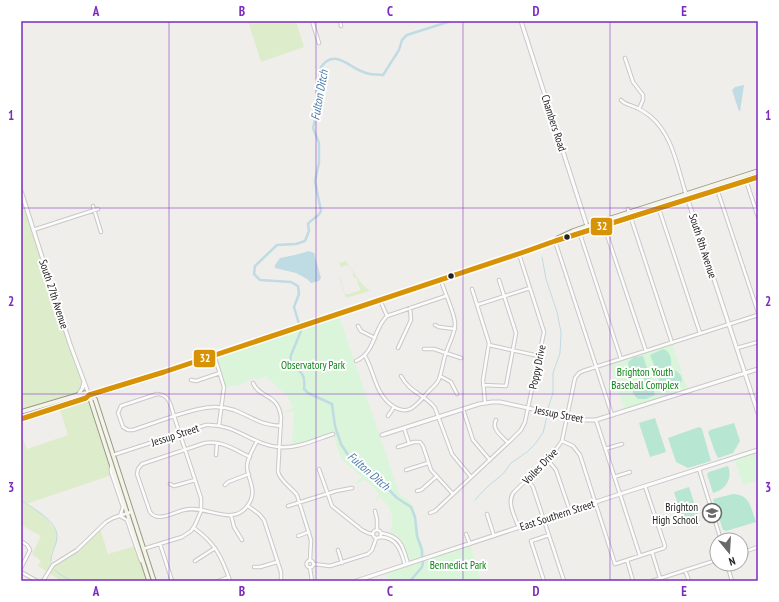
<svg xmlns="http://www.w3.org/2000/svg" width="779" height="602" font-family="'PT Sans Narrow',sans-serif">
<rect width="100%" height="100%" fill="#f0eeeb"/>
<path fill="#ddeccb" d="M248 21H296L304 47 261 62Z
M21 191 111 467 112 475 26 504 43 514 57 532V542L51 553V561L53 565 77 550 100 528 108 554 135 546 148 579 142 581H61L38 566 41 561 32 554 41 536 21 525V433L27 449 68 435 59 407 86 398 88 395 83 393 21 412Z
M346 261C353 271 359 283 370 291L346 298 339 277 341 280 345 294H349L360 290V288L357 283 358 281 356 278 353 277V273L348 265 341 267 342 270 339 263Z"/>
<path fill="#daf5da" d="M338 313 400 495 406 498 412 504 416 516 420 539 426 558 470 544 481 581H389L385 571 408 564 401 543 390 535C394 514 393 512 380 496L375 503H374L379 494 372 486 365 480 356 484 355 483 362 477 341 459 333 434 292 447 294 411 285 413 284 411 293 408 288 397 266 376 258 380 253 378 237 386 224 387 214 355Z
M672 343 688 391 625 411 609 362Z
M758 450V480L743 485 734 458Z"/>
<path fill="#b7e6d2" d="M663 349C670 351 672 359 671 366L657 370 655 367 650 355Z
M643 356 648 371 647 373 633 377 629 371 628 362 634 357Z
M673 369C692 379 677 392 662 392L658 376 659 374Z
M648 377 651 379 655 395 646 399H638C633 395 631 389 632 383Z
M655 418 666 452 650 457 639 423Z
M734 423 740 441 733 453 718 458 715 452 708 432 710 430Z
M699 427 702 429 711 461 688 468 676 462 668 438Z
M728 466C733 478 726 490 713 493L707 474 709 472Z
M689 487 700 521 685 526 674 492Z
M733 494C751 495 750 507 756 522L726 531 723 530 713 499Z"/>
<path fill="#bfdbe3" d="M744 85 740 111H739L732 90 735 87Z
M309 251 314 253 321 278 319 281 311 283 307 279 296 273 275 268V265L280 258 295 255Z"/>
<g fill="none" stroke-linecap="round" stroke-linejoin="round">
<path stroke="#bfdbe3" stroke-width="1" d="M542 257 546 279 557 312 561 332 560 353 553 373V393L548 408
M21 500C32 508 58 521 57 537 57 545 51 551 51 561
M475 500 487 487 503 474 511 463 527 452 535 444 543 433 547 416
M55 570 61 575 72 581"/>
<path stroke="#bfdbe3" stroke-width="2.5" d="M299 324 294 307 299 294 298 286 291 282 260 280 254 274 255 266 277 245 296 244 305 241 309 231 308 224C312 218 319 217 321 211L315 181 319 163V143L313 128 316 116 321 67C335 47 350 69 366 73 371 75 377 74 383 75L399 50 402 40 407 35 451 21
M301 331 291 355 290 363C301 372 306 374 304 389L308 393 332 404 335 426 341 444 350 458 377 478 397 498 411 507 415 517 417 536 422 550V556
M410 581 422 567 423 562"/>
<g stroke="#c9c8c7" stroke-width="4.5">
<path id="minor" d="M312 21 319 43
M340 21 341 26
M625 58 633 82 643 95V100L639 109
M621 100C625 105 632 105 637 108 642 110 646 113 650 116 672 134 677 165 685 191
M746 180 758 217
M717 189 758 312
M93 206 101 232
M628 209 672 343
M659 209 700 333
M604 226 646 351
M33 230 98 209
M580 234 621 359
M555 241 612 415
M472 289 489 343 483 380 485 403
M380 300 387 316
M477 305 530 288
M435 325 439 327 455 329
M358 326 361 331 375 338
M489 345 539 356
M398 348 411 320 410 308
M737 348 758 342
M424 349H434L461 358
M214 355 224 387 219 425
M365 356C374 371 375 392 390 404 409 419 417 404 429 391 433 387 437 384 439 379 442 371 443 361 446 353 449 343 455 334 455 324 455 313 444 292 441 280
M356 361C376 352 373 329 387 316L446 296
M401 376C411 394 425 394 435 408L452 454 471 477
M440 376 451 382 457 394
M191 380 196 381 220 373
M253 383C260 399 278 393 281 417L278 472C281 482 291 487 297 495L311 540 310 560
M483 385 506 386 516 333 499 280
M157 394C170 394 171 407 174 416L133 430H128L123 427 118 413 121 406Z
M463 409 473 440 490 460
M388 416 394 407
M496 420C491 429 502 436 508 443
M596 420 640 556
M404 428 409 443
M562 441 573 446 580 455 615 564 664 548 665 546 645 486
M398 447 414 442H420L423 446 431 470 453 494
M605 449 622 444
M113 455 206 425C235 423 252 445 279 447 297 449 317 439 333 434
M216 455 217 443
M250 457C235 450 222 440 205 443L142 464 138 469 137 474 150 512C158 523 174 512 184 510 205 504 233 528 248 505 258 491 248 481 247 467 247 458 253 449 257 441
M548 460 556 470 570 511
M111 467V472L123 507 120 516 127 520 141 561
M319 469 332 506 362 530 368 533 372 534
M699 469 721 540
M406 470 428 463
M614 477 630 472
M527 479 533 487 564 581
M170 484 174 486 195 480
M225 485 228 482 249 474
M417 491 421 490 437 476
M248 506 259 514 264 520 281 572V581
M288 506 336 491 352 488
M375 511 377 519V530
M430 513 435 511 512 439 521 430 525 422 544 332 519 254
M487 514 494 536
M231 515 234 527 242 540
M194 528C215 543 222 557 230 581
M519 528C515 517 506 502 514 492L551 456 562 441 575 378 579 373 583 371 758 315
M373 534a4 4 0 1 1 8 0a4 4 0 1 1-8 0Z
M381 533C401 536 403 546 408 564
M466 534 470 544
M298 536 309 532
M380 537C397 537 401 551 405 565
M21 541 27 545 30 550 21 568
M160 544 172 581
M143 549 182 537 191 531 195 525 201 511V498L174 416C194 410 213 403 234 410 253 417 259 425 281 426
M338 550 342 563
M652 552 660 578
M741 553 758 547
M627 560 633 581
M306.5 564a3.5 3.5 0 1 1 7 0a3.5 3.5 0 1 1-7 0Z
M195 561 215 548
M314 564 330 566 368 554 372 550 376 539
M727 564 732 581
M254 567H260L277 562
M310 568 312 581
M685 570 689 581
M21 572 37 581
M43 581 53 565 77 550 106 522 113 518 131 512
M218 581 229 577
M544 581 531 541 549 535
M652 581 717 560"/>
</g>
<g stroke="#c9c8c7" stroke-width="5">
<path id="tertiary" d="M521 21 587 226
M21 191 70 344 89 395
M685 191 758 413
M78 395 82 389 84 382
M382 435 479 404 492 402H500L584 420H596L758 369
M356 581 620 494 758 450"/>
</g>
<g stroke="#999a82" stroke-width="5.5">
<path id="secondary" d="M558 238 573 231 599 222 758 171
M89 395 149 581
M21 412 85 393 95 399 154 581
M21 419 86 398 89 395 164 372 524 252 555 241 758 177"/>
</g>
<use href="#minor" stroke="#fdfcfc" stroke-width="2.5"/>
<use href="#tertiary" stroke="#fdfcfc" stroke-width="3"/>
<use href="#secondary" stroke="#f4f4ed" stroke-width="3.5"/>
<g stroke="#fff" stroke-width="8">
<path id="bus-1" d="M21 419 86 398 89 395 164 372 524 252 555 241 758 177"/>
</g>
<use href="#bus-1" stroke="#d79205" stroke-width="5"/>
</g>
<path fill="none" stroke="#7b2cbf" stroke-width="1" stroke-opacity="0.55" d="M169 21V581M316 21V581M463 21V581M610 21V581M21 208H758M21 394H758"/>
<defs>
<g id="school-ring" transform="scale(1)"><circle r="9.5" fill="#fff" stroke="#6a6968" stroke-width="1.5"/><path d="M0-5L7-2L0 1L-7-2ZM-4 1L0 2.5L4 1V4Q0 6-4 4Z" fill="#6a6968"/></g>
</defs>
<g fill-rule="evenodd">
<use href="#school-ring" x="712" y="513"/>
</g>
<g fill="#222" stroke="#fff" stroke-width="1.5">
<circle cx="567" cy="237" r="3.5"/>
<circle cx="451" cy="276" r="3.5"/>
</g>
<g text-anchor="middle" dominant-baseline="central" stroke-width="4" stroke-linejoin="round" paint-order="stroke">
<g font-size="11" fill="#222" stroke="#fff">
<text transform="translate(554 123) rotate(72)">Chambers Road</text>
<text transform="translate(703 246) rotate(72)">South 8th Avenue</text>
<text transform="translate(54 294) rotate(72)">South 27th Avenue</text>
<text transform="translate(537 367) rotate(-78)">Poppy Drive</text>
<text transform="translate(559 414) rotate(11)">Jessup Street</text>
<text transform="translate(175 435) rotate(-18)">Jessup Street</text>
<text transform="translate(540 466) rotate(-46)">Voiles Drive</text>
<text transform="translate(557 515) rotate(-18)">East Southern Street</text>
</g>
<g font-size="11" fill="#0c8416" stroke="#fff">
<text x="313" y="365">Observatory Park</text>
<text x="645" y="372">Brighton Youth<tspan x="645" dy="13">Baseball Complex</tspan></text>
<text x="458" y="565">Bennedict Park</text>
</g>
<g font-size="11" fill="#222" stroke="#fff" text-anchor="end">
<text x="698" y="507">Brighton<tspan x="698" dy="13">High School</tspan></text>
</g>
<g font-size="12" font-style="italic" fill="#4a7aab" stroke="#fff">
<text transform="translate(319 95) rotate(-80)">Fulton Ditch</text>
<text transform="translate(369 471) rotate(41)">Fulton Ditch</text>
</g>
</g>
<g stroke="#fff" stroke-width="1.5">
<rect x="590" y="217" width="23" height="19" rx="4" fill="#d79205"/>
<rect x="193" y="349" width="23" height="19" rx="4" fill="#d79205"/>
</g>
<g font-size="11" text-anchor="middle" font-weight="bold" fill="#fff">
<text x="602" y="230">32</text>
<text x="205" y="362">32</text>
</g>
<rect width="779" height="602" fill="none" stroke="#ffffff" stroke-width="44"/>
<g transform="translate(729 552) rotate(162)"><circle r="19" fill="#ffffff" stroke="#a7a7a7"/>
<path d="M0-3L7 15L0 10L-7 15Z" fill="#6a6968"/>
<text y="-6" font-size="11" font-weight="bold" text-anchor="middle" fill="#222222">N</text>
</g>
<rect x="22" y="22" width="735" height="558" fill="none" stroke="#7b2cbf" stroke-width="1.5"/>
<g font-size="13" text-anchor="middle" font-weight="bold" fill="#7b2cbf">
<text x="96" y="16">A</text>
<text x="242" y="16">B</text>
<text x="390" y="16">C</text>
<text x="536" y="16">D</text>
<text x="684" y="16">E</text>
<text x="11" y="120">1</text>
<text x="768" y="120">1</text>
<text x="11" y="306">2</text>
<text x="768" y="306">2</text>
<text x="11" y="492">3</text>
<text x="768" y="492">3</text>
<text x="96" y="596">A</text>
<text x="242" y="596">B</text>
<text x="390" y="596">C</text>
<text x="536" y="596">D</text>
<text x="684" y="596">E</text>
</g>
</svg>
